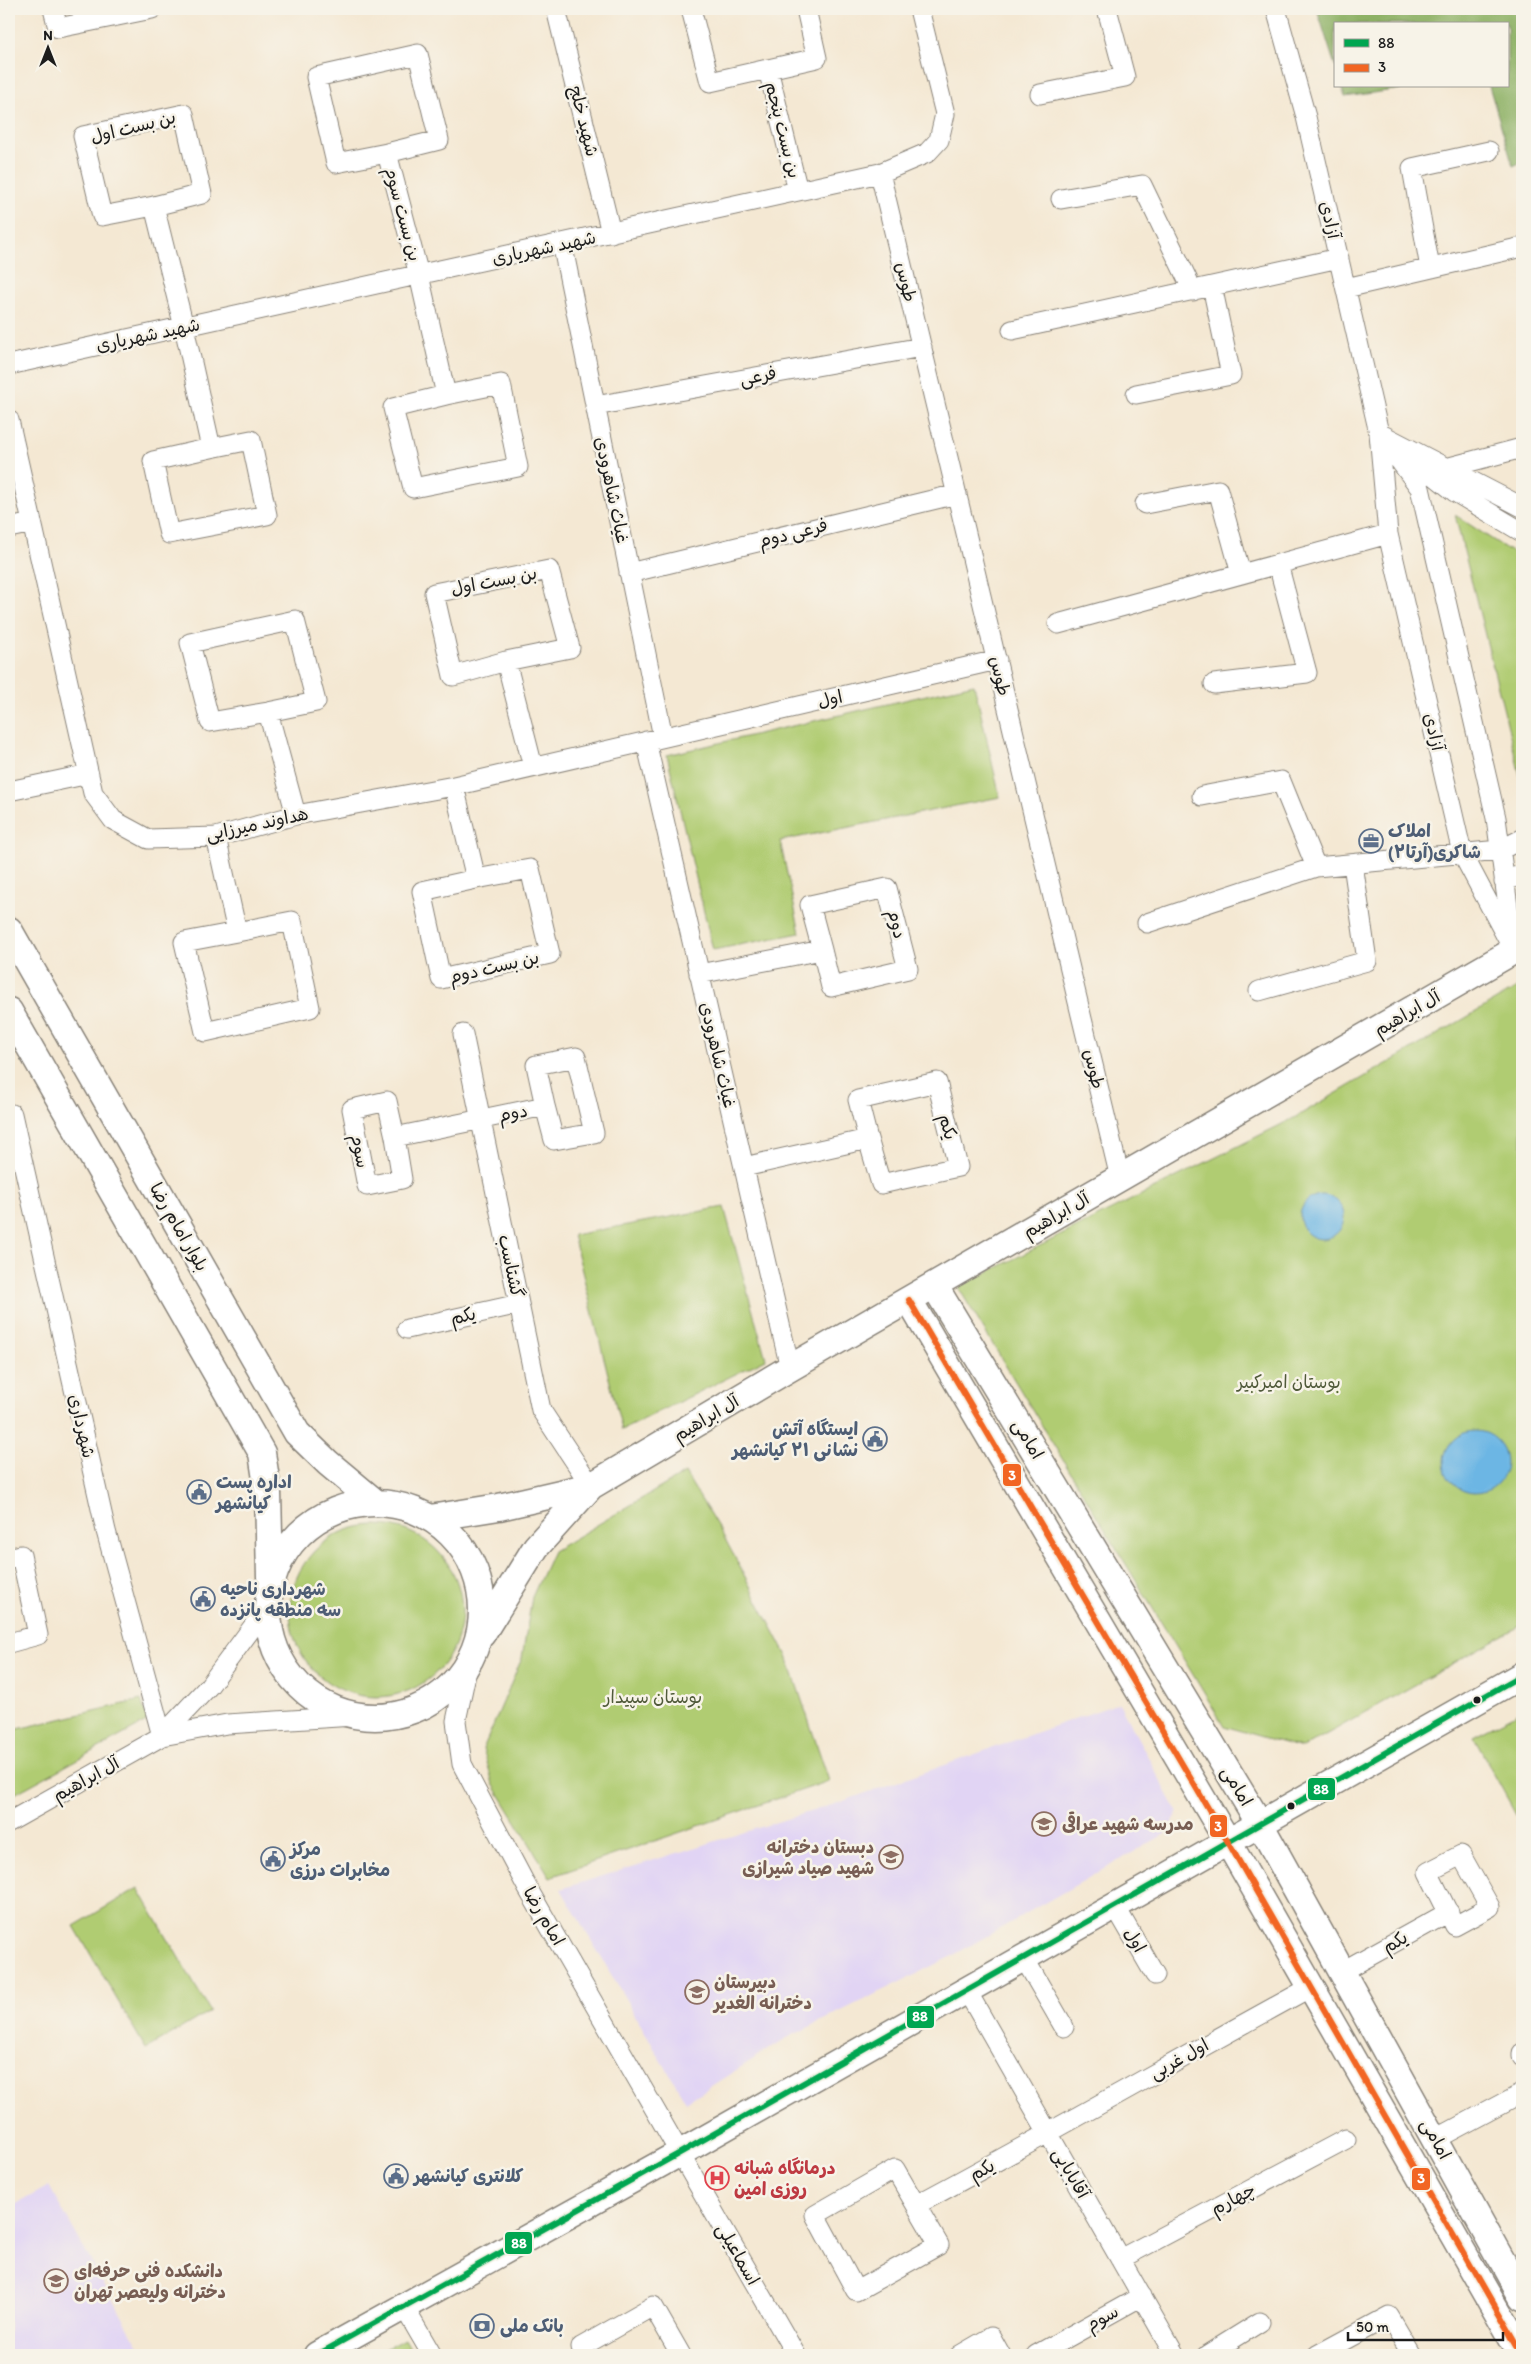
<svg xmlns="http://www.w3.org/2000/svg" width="1531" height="2364" font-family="Itim,'Playpen Sans Arabic',sans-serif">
<rect width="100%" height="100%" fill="#f7f3e8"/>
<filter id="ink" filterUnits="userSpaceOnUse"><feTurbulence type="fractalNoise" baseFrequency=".02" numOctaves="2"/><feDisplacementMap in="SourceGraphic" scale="10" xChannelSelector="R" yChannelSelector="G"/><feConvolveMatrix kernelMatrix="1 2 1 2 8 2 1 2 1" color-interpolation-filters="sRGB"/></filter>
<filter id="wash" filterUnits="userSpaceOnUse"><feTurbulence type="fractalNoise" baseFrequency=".0096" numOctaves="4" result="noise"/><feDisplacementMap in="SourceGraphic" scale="20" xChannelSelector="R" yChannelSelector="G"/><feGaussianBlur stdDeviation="1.12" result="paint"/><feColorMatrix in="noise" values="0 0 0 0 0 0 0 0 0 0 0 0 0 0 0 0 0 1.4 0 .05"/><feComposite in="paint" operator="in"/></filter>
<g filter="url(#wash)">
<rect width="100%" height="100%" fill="#f4e8d3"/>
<path fill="#e1d4f4" d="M1119 1703 1178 1813 1165 1834 952 1956 785 2039 686 2102 561 1889 838 1803Z
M49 2186 144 2355H9V2208Z"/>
<path fill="#b0cc72" stroke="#667447" d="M1455 515 1522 559V783Z
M974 684 1000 797 780 841 800 933 713 950 667 755Z
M1522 985V1625L1302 1748 1224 1726 958 1287 1294 1118Z
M724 1207 766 1359 622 1430 573 1235Z
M685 1473 724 1537 787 1656 829 1781 550 1877 493 1784 483 1749 522 1658 532 1597 553 1551Z
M290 1611a86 86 0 1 1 172 0a86 86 0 1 1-172 0Z
M141 1700 148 1721 9 1797V1731Z
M1522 1711V1825L1473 1736Z
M138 1888 210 2011 146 2049 74 1926Z
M404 2339 413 2355H374Z"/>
<path fill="#8cb064" stroke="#546640" d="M1317 9H1522V162L1513 166 1489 86H1507V24H1335V66Z
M1341 86H1422L1345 97Z"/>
<path fill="#6cb6e4" stroke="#446980" d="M1300 1217a22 22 0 1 1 44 0a22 22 0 1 1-44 0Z
M1444 1462a31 31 0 1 1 62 0a31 31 0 1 1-62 0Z"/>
</g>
<g filter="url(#ink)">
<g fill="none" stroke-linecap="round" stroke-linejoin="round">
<g stroke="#888278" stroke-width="21">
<path id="street" d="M53 9 58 28 152 9
M556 9 611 233
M691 9 710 82 817 58 806 9
M1276 9 1306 117 1379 433 1522 507
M768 69 798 191
M1040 94 1125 77 1107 9
M387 153 336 163 316 77 418 54 439 140 387 153 419 275 446 395 501 384 518 467 413 488 393 408 446 395
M880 173 1120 1178
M1061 199 1142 185 1193 291
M154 206 102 216 83 136 184 114 202 194 154 206 184 327 211 448 251 440 267 515 169 534 153 461 211 448
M562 243 663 737
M1430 268 1412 168 1489 151
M1346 288 1522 247
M1012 330 1339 258
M9 365 880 173 927 153 939 140 945 114 919 9
M1136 394 1231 375 1212 286
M595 406 922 347
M9 420 93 793 113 820 148 839 216 837 296 815 454 786 997 660
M1379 433 1420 488 1496 818 1514 951 1462 853 1388 534Z
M1416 461 1455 492 1522 532
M1446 468 1522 448
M1145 504 1218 490 1241 574
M9 528 32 523
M629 573 957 494
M1058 624 1388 534
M506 661 453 676 434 593 549 570 570 648 506 661 533 767
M1214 684 1307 673 1278 564
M268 712 210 722 190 643 295 620 316 702 268 712 296 815
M646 741 790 1368
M454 786 476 879 422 891 441 979 550 954 530 869 476 879
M9 791 89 774
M1202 796 1281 781 1316 867
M216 837 237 932 184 942 205 1032 310 1008 292 921 237 932
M1504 882 1522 874
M1147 923 1316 867 1500 850 1522 839
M699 974 822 950 810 905 887 888 908 969 831 987 822 950
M1259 991 1367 961 1353 864
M463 1034 541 1410 591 1486
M395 1137 402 1179 367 1186 352 1109 387 1101 395 1137 545 1106 536 1065 576 1057 594 1133 554 1140 545 1106
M744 1167 868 1139 858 1100 937 1082 958 1167 881 1184 868 1139
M407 1329 519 1304
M9 1558 21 1555 38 1635 9 1643
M266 1609 209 1686 162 1736 227 1724 354 1716
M468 1665 456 1721 462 1764 528 1889 796 2355
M9 1822 162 1736 106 1531 12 1114
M1461 1855 1490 1907 1455 1926 1428 1872Z
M1115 1906 1155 1975
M1024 1958 1064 2027
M1341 1972 1449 1912
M967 1991 1175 2355
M1522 2053V2056
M1436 2139 1522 2093
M895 2169 939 2245 856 2291 815 2215Z
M916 2205C1049 2134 1179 2059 1311 1987
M1120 2259 1346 2139
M404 2307 432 2355
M586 2355 581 2347 653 2306 681 2355
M960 2355 991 2337 1001 2355
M1036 2355 1142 2296
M1207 2355 1260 2322
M1317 2355 1389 2316 1412 2355"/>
</g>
<g stroke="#888278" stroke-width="29">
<path id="secondary" d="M9 930 297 1433 328 1463 376 1503
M9 1011 262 1453 268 1492 270 1577
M934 1285 1260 1824 1522 2297
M909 1300 1228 1842 1522 2355
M591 1486 790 1368 1522 946
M268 1610a107 107 0 1 1 214 0a107 107 0 1 1-214 0Z
M430 1518 499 1507 591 1486 536 1547 482 1634
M317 2355 680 2153 1522 1675"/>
</g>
<use href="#street" stroke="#fff" stroke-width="19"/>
<use href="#secondary" stroke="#fff" stroke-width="26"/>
<g stroke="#f7f3e8" stroke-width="10">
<path id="bus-1" d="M317 2355 680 2153 1522 1675"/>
</g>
<g stroke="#f7f3e8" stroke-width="10">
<path id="bus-2" d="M909 1300 1228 1842 1522 2355"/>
</g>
<use href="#bus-1" stroke="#00a651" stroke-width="6"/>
<use href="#bus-2" stroke="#f26522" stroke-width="6"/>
</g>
</g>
<defs>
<g id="office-ring" transform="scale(1.25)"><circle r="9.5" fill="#f7f3e8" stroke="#5c6f8a" stroke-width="1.5"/><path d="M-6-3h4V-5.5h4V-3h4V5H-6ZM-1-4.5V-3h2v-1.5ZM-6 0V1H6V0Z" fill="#5c6f8a"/></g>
<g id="civic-ring" transform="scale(1.25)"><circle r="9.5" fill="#f7f3e8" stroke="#5c6f8a" stroke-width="1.5"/><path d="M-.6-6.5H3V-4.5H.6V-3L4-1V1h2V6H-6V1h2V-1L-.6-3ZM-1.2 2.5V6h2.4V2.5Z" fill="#5c6f8a"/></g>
<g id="school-ring" transform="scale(1.25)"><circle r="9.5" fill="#f7f3e8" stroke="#8d6e63" stroke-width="1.5"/><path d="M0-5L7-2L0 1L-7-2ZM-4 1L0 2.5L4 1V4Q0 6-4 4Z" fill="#8d6e63"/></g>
<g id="hospital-ring" transform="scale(1.25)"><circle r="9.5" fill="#f7f3e8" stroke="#e0444e" stroke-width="1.5"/><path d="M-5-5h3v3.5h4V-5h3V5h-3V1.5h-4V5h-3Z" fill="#e0444e"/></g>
<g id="university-ring" transform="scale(1.25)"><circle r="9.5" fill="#f7f3e8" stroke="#8d6e63" stroke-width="1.5"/><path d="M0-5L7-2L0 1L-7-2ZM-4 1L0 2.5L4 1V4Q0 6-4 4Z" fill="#8d6e63"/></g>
<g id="bank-ring" transform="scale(1.25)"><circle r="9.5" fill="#f7f3e8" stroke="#5c6f8a" stroke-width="1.5"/><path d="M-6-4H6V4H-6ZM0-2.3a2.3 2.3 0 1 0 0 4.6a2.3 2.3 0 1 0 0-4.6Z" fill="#5c6f8a"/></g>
</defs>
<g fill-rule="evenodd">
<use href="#office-ring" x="1371" y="841"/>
<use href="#civic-ring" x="875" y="1439"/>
<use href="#civic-ring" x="199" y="1492"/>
<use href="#civic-ring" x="203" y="1599"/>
<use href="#school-ring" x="1044" y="1824"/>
<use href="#school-ring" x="891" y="1857"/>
<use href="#civic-ring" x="273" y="1859"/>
<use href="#school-ring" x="697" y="1992"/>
<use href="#civic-ring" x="396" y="2176"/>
<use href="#hospital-ring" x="717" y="2178"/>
<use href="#university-ring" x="56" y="2281"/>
<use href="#bank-ring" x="482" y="2326"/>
</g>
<g fill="#1c1c1c" stroke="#f7f3e8" stroke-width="2">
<circle cx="1477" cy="1700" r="4.5"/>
<circle cx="1291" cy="1806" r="4.5"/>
</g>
<g text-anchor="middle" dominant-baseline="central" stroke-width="5" stroke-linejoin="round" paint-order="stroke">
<g font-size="18" fill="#1c1c1c" stroke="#f7f3e8">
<text transform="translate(584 121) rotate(76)">شهید خلج</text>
<text transform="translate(133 127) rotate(-14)">بن بست اول</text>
<text transform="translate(783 130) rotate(76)">بن بست پنجم</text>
<text transform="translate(403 214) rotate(75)">بن بست سوم</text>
<text transform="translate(1330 220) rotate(77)">آزادی</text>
<text transform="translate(544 248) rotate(-12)">شهید شهریاری</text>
<text transform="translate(906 282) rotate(77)">طوس</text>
<text transform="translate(148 335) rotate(-12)">شهید شهریاری</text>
<text transform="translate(758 376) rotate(-11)">فرعی</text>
<text transform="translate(612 490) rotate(78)">غیاث شاهرودی</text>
<text transform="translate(793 533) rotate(-14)">فرعی دوم</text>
<text transform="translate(494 581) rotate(-11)">بن بست اول</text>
<text transform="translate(1000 676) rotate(77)">طوس</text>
<text transform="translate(830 699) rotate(-13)">اول</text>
<text transform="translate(1434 732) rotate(77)">آزادی</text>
<text transform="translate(257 824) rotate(-12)">هداوند میرزایی</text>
<text transform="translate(897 924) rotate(76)">دوم</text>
<text transform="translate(494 967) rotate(-13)">بن بست دوم</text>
<text transform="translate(1407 1013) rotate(-30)">آل ابراهیم</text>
<text transform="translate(718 1055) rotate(77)">غیاث شاهرودی</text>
<text transform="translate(1094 1069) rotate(77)">طوس</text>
<text transform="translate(513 1113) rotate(-11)">دوم</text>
<text transform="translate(948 1127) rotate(76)">یکم</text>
<text transform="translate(360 1151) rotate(79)">سوم</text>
<text transform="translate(1056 1215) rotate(-30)">آل ابراهیم</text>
<text transform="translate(179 1227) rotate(60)">بلوار امام رضا</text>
<text transform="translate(511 1266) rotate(78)">گشتاسب</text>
<text transform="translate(463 1316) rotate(-13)">یکم</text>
<text transform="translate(706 1418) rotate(-31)">آل ابراهیم</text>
<text transform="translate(82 1426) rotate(77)">شهرداری</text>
<text transform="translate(1028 1439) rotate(59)">امامی</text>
<text transform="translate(86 1779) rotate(-29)">آل ابراهیم</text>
<text transform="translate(1237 1786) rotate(59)">امامی</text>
<text transform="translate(544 1916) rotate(60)">امام رضا</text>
<text transform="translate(1135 1940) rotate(60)">اول</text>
<text transform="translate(1395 1942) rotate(-29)">یکم</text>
<text transform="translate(1179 2059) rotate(-29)">اول غربی</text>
<text transform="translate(1436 2139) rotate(61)">امامی</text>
<text transform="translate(982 2170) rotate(-28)">یکم</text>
<text transform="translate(1071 2173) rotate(60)">آقابابایی</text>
<text transform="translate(1233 2199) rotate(-28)">چهارم</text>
<text transform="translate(738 2254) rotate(60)">اسماعیلی</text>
<text transform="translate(1102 2318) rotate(-29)">سوم</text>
</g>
<g font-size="18" font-weight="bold" fill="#4e5e75" stroke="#f7f3e8" text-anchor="start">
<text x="1388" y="831">املاک<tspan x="1388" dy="21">شاکری(آرتا۲)</tspan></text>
<text x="858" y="1429" text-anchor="end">ایستگاه آتش<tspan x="858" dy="21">نشانی ۲۱ کیانشهر</tspan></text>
<text x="216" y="1482">اداره پست<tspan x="216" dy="21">کیانشهر</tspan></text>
<text x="220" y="1589">شهرداری ناحیه<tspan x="220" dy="21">سه منطقه پانزده</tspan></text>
<text x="290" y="1849">مرکز<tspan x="290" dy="21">مخابرات درزی</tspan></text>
<text x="414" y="2176">کلانتری کیانشهر</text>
<text x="500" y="2326">بانک ملی</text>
</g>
<g font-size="18" fill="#505a3a" stroke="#f7f3e8">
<text x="1289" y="1382">بوستان امیرکبیر</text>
<text x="653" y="1697">بوستان سپیدار</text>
</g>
<g font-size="18" font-weight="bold" fill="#785e54" stroke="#f7f3e8" text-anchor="start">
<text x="1062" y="1824">مدرسه شهید عراقی</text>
<text x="874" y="1847" text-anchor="end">دبستان دخترانه<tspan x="874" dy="21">شهید صیاد شیرازی</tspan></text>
<text x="714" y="1982">دبیرستان<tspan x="714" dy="21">دخترانه الغدیر</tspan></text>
<text x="74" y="2271">دانشکده فنی حرفه‌ای<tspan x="74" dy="21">دخترانه ولیعصر تهران</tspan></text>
</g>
<g font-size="18" font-weight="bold" fill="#be3a42" stroke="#f7f3e8" text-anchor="start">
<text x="734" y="2168">درمانگاه شبانه<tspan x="734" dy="21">روزی امین</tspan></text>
</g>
</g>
<g stroke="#f7f3e8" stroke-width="2">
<rect x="1002" y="1463" width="20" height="24" rx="5" fill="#f26522"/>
<rect x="1307" y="1777" width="29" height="24" rx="5" fill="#00a651"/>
<rect x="1209" y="1814" width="19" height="24" rx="5" fill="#f26522"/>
<rect x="906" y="2005" width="29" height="24" rx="5" fill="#00a651"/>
<rect x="1411" y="2167" width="20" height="24" rx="5" fill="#f26522"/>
<rect x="504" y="2231" width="29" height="24" rx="5" fill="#00a651"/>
</g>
<g font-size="14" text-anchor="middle" font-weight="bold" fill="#fff">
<text x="1012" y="1480">3</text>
<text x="1321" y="1794">88</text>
<text x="1218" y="1831">3</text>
<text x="920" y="2021">88</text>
<text x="1421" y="2183">3</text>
<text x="519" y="2248">88</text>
</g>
<rect width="1531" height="2364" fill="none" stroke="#f7f3e8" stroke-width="30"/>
<rect x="1334" y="22" width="175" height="65" fill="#f7f3e8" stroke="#9f9d96"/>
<rect x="1344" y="39" width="25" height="8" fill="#00a651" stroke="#9f9d96"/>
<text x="1378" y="48" font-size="15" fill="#1c1c1c">88</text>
<rect x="1344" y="64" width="25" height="8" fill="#f26522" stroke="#9f9d96"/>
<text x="1378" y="72" font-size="15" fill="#1c1c1c">3</text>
<g transform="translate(48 48)" stroke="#f7f3e8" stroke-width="4" paint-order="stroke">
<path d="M0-4L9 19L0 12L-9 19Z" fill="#1c1c1c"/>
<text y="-8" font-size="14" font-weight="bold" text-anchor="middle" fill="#1c1c1c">N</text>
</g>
<path d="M1348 2332v8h155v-8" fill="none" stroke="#1c1c1c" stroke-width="2.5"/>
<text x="1356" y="2332" font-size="15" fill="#1c1c1c" stroke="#f7f3e8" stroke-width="4" paint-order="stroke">50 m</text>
</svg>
